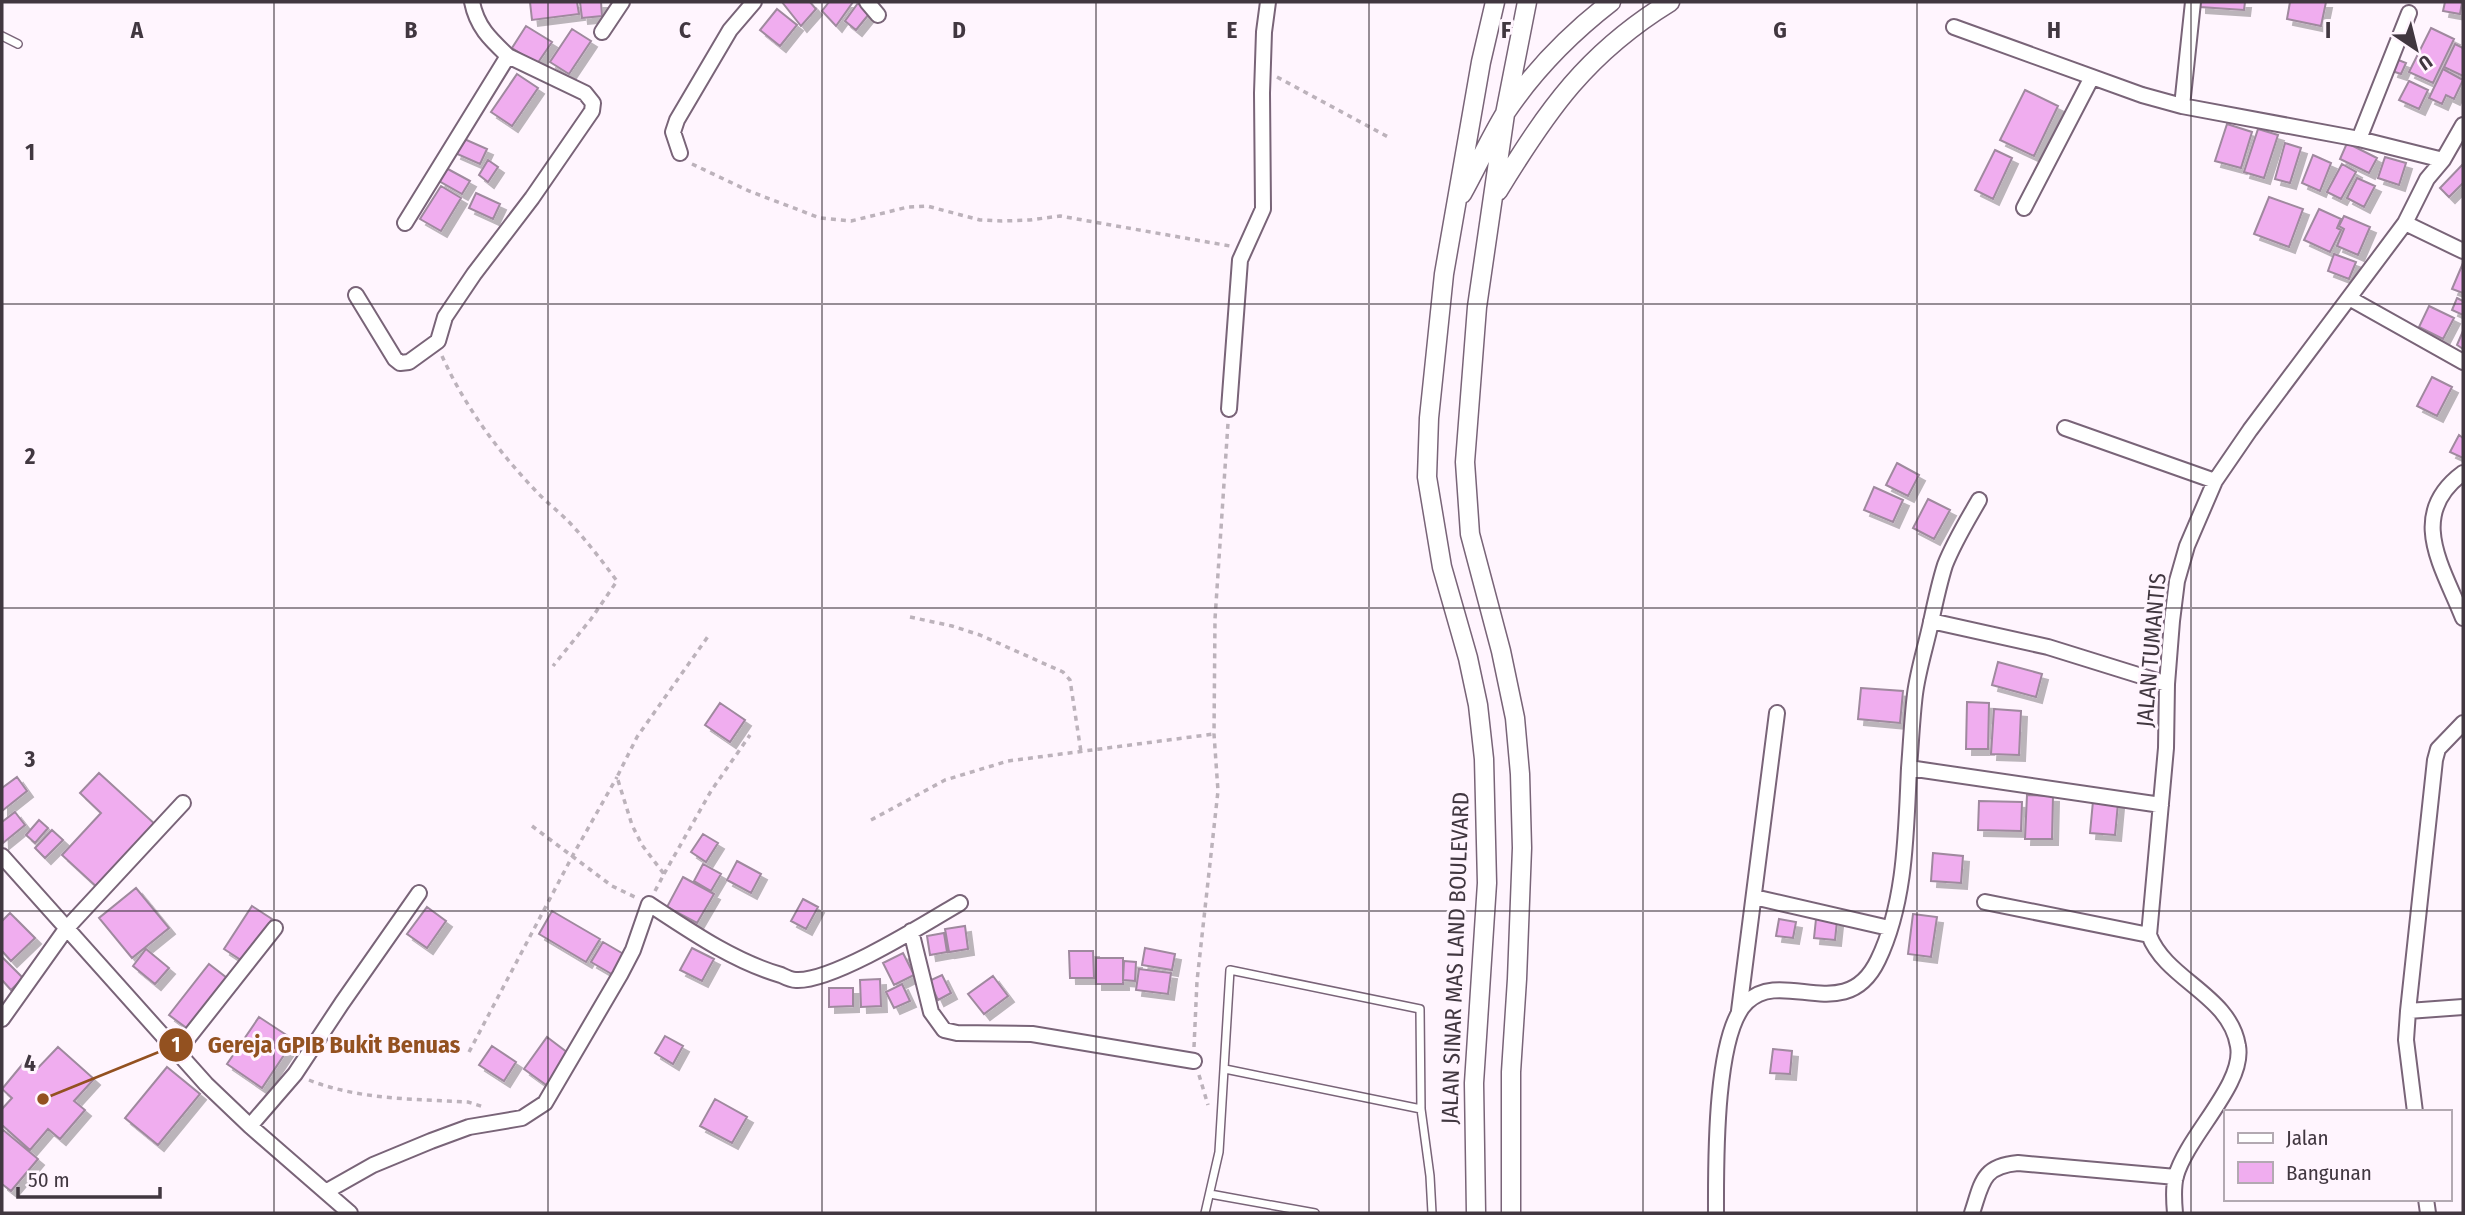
<svg xmlns="http://www.w3.org/2000/svg" width="2465" height="1215" font-family="'Fira Sans Condensed',sans-serif">
<defs>
<filter id="shadow"><feDropShadow dx="6" dy="6" stdDeviation="0" flood-color="#0004"/></filter>
</defs>
<rect width="100%" height="100%" fill="#fff5fe"/>
<path fill="#f0adef" stroke="#9f899e" stroke-width="2" filter="url(#shadow)" d="M530 2H577L579 14 532 20Z
M580 2H601L602 16 582 18Z
M782 2H810L816 9 801 26Z
M829 2H853L836 26 822 11Z
M2200 2H2245L2244 10 2200 7Z
M2290 2H2326L2321 26 2287 19Z
M2445 2H2462L2460 14 2443 11Z
M858 3 869 14 856 30 845 21Z
M777 9 797 25 780 46 760 30Z
M526 26 552 42 537 64 512 48Z
M2431 28 2454 39 2433 83 2409 72Z
M572 29 591 41 569 74 550 62Z
M2455 44 2463 48V76L2444 67Z
M2396 59 2406 63 2401 74 2392 71Z
M2443 69 2463 80 2454 99 2446 95 2442 104 2429 98Z
M517 74 538 88 512 126 491 112Z
M2409 81 2428 90 2419 109 2399 100Z
M2025 90 2058 106 2034 156 2000 140Z
M2227 124 2252 132 2241 168 2215 161Z
M2258 129 2278 135 2264 178 2244 172Z
M462 138 487 149 480 164 455 153Z
M2285 143 2301 148 2290 183 2275 179Z
M2347 143 2377 158 2369 173 2340 159Z
M1995 150 2012 158 1993 199 1975 190Z
M2313 155 2331 163 2320 191 2302 183Z
M2385 157 2406 163 2399 185 2378 178Z
M488 160 498 167 488 182 479 175Z
M2342 164 2356 172 2341 199 2327 192Z
M2463 164V183L2449 197 2440 188Z
M446 168 470 181 462 194 439 181Z
M2357 178 2375 186 2364 207 2347 198Z
M441 186 461 198 441 231 420 219Z
M476 193 500 204 493 219 469 208Z
M2269 197 2303 209 2289 247 2254 234Z
M2319 209 2341 219 2337 228 2341 230 2330 252 2304 240Z
M2344 216 2370 227 2358 255 2337 246 2344 229 2339 226Z
M2334 254 2356 262 2349 279 2328 271Z
M2463 263V293L2452 289Z
M2457 298 2463 301V315L2452 310Z
M2429 306 2454 318 2443 339 2419 327Z
M2463 331V349L2457 345Z
M2432 377 2452 387 2437 416 2417 406Z
M2459 435 2463 438V458L2450 452Z
M1897 463 1919 475 1908 496 1886 485Z
M1874 487 1903 500 1893 522 1864 510Z
M1928 499 1950 510 1934 539 1913 528Z
M1998 662 2042 674 2036 697 1992 685Z
M1861 688 1903 691 1900 723 1858 719Z
M1967 702 1989 703 1988 749H1966Z
M720 703 745 720 730 742 705 725Z
M1994 709 2021 711 2019 755 1991 754Z
M99 773 157 826 99 889 62 855 101 813 80 793Z
M17 777 27 791 2 811V788Z
M2027 795 2053 796 2052 839H2025Z
M1979 801 2022 802 2021 831 1978 830Z
M2093 801 2118 803 2115 835 2090 833Z
M15 812 25 825 3 843 2 822Z
M39 820 48 828 35 843 26 835Z
M52 830 63 840 45 858 35 848Z
M703 834 718 843 706 862 691 852Z
M1933 853 1963 856 1961 883 1931 881Z
M737 861 761 874 751 893 727 880Z
M703 864 721 874 711 891 694 881Z
M683 877 714 894 697 923 667 907Z
M136 888 169 928 132 958 99 918Z
M803 899 818 907 806 929 791 921Z
M252 906 272 919 244 962 224 949Z
M427 907 446 921 427 948 407 934Z
M552 911 600 939 586 962 539 934Z
M10 913 35 938 11 961 2 951V921Z
M1913 914 1937 917 1931 957 1908 954Z
M1779 919 1796 922 1793 938 1776 936Z
M1816 919 1837 921 1835 940 1814 938Z
M965 926 968 949 949 952 945 929Z
M944 933 947 952 930 955 927 936Z
M603 942 627 956 615 976 591 962Z
M692 948 714 959 702 981 680 970Z
M1145 948 1175 954 1172 970 1142 965Z
M146 949 169 968 155 984 133 966Z
M1069 951H1093L1094 978H1070Z
M903 953 914 975 894 985 883 963Z
M2 957 23 978 11 990 2 980Z
M1096 958H1123V984H1096Z
M1124 961 1136 962 1135 981 1123 980Z
M209 964 227 978 188 1029 169 1015Z
M1139 969 1171 973 1168 994 1136 990Z
M942 975 951 993 938 1000 929 981Z
M993 976 1008 996 984 1014 968 994Z
M880 979 881 1006 861 1007 860 980Z
M902 984 910 1001 894 1008 886 992Z
M829 988H853V1006L829 1007Z
M259 1017 294 1040 262 1088 227 1064Z
M665 1036 683 1046 673 1064 655 1053Z
M547 1037 572 1056 549 1087 524 1069Z
M492 1046 516 1062 504 1081 479 1065Z
M58 1047 94 1079 74 1101 85 1110 60 1139 48 1129 30 1150 2 1125V1109L12 1098 2 1089 26 1060 37 1069Z
M1773 1049 1792 1051 1790 1074 1770 1073Z
M167 1067 200 1094 158 1145 125 1118Z
M715 1099 747 1117 732 1143 700 1126Z
M2 1129 38 1159 11 1191 2 1184Z"/>
<g fill="none" stroke-linecap="round" stroke-linejoin="round">
<g stroke="#796478" stroke-width="10">
<path id="service" d="M2 36 18 44
M1225 1069 1421 1109
M1210 1194 1315 1213
M1205 1213 1219 1152 1230 970 1420 1009 1421 1109 1430 1176 1432 1213"/>
</g>
<g stroke="#796478" stroke-width="18">
<path id="minor" d="M867 2 878 15
M2193 2 2182 106 2359 139 2443 160
M1954 27 2142 95 2182 106
M602 32 622 2
M2359 139 2409 13
M680 153 673 132 677 120 730 30 754 2
M2024 208 2092 77
M405 223 508 56C490 39 477 27 472 2
M2405 223 2463 251
M356 295 395 359 400 363 409 362 438 341 445 317 474 274 532 198 592 111 593 103 585 93 508 56
M2349 298 2463 362
M1229 409 1240 260 1263 209 1262 93 1264 32 1268 2
M2065 428 2215 481
M2463 473C2406 515 2443 567 2463 618
M1931 621 2048 647 2167 684
M1909 768 2161 805
M2 856 206 1084 250 1126 350 1213
M1754 897 1889 928
M1985 902 2149 935
M911 931 931 1012 944 1030 957 1033 1032 1034 1194 1061
M1739 1011 1777 713
M2408 1011 2435 760 2438 749 2463 723
M2 1019 66 929 183 803
M177 1052 275 928
M2415 1112 2406 1040 2408 1011 2463 1007
M250 1126 295 1074 342 1003 419 893
M327 1191 373 1165 431 1141 469 1127 522 1118 545 1103 620 975 633 950 649 904C690 931 733 961 781 975 785 977 791 980 796 980 833 982 926 923 960 903
M2426 1199 2428 1213
M1716 1213C1716 1167 1714 1033 1747 1002 1783 967 1846 1027 1878 960 1906 902 1906 831 1909 768 1911 744 1912 718 1915 694 1918 670 1926 646 1931 622 1935 603 1939 584 1945 565 1954 542 1967 521 1979 500
M1972 1213C1982 1183 1982 1166 2018 1163L2176 1177
M2175 1213C2174 1202 2173 1187 2176 1176 2187 1136 2245 1084 2238 1046 2230 995 2166 980 2149 935L2166 748 2167 684 2172 621 2177 581 2187 546 2215 481 2250 430 2405 223 2427 179 2443 160 2463 125"/>
</g>
<g stroke="#796478" stroke-width="21">
<path id="tertiary" d="M1498 191C1548 109 1587 53 1670 2
M1462 194C1477 167 1490 138 1506 112 1535 69 1571 33 1611 2
M1476 1213 1474 1083 1487 883 1484 759 1478 705 1468 658 1442 567 1427 477 1429 418 1444 274 1481 62 1495 2
M1511 1213V1072L1517 979 1522 848 1520 774 1515 718 1501 651 1470 534 1465 462 1477 307 1505 114 1527 2"/>
</g>
<path stroke="#bcb2bb" stroke-width="3.5" stroke-dasharray="5 5" stroke-linecap="butt" d="M1277 77 1390 138
M692 164 749 191 820 218 851 221 908 207 927 206 980 220 1002 221 1030 220 1060 216 1230 246
M442 356C464 405 497 450 534 489 545 501 558 511 569 522 587 541 602 561 617 581L591 619 553 666
M910 617 952 626 980 635 1063 672 1070 680 1081 752
M871 820 945 780 1008 761 1214 734
M532 826 612 886 637 898
M664 874 711 791 750 735
M655 891 664 874 642 845 632 825 617 777 637 737 709 635
M1194 1047 1197 981 1218 791 1214 734 1215 619 1228 423
M469 1052 573 855 617 777
M1199 1075 1208 1105
M309 1080C359 1100 416 1099 468 1102L484 1107"/>
<use href="#service" stroke="#fff" stroke-width="7"/>
<use href="#minor" stroke="#fff" stroke-width="14"/>
<use href="#tertiary" stroke="#fff" stroke-width="18"/>
</g>
<path fill="none" stroke="#413740" stroke-width="2" stroke-opacity="0.55" d="M274 2V1213M548 2V1213M822 2V1213M1096 2V1213M1369 2V1213M1643 2V1213M1917 2V1213M2191 2V1213M2 304H2463M2 608H2463M2 911H2463"/>
<g text-anchor="middle" dominant-baseline="central" stroke-width="6" stroke-linejoin="round" paint-order="stroke">
<g font-size="23" fill="#413740" stroke="#fff5fe">
<text transform="translate(2151 650) rotate(-85)">JALAN TUMANTIS</text>
<text transform="translate(1455 958) rotate(-88)">JALAN SINAR MAS LAND BOULEVARD</text>
</g>
</g>
<g font-size="23" text-anchor="middle" font-weight="bold" fill="#413740" stroke="#fff5fe" stroke-width="6" stroke-linejoin="round" paint-order="stroke">
<text x="137" y="38">A</text>
<text x="411" y="38">B</text>
<text x="685" y="38">C</text>
<text x="959" y="38">D</text>
<text x="1232" y="38">E</text>
<text x="1506" y="38">F</text>
<text x="1780" y="38">G</text>
<text x="2054" y="38">H</text>
<text x="2328" y="38">I</text>
<text x="30" y="160">1</text>
<text x="30" y="464">2</text>
<text x="30" y="767">3</text>
<text x="30" y="1071">4</text>
</g>
<path fill="none" stroke="#935120" stroke-width="2.5" d="M43 1099L176 1045"/>
<g fill="#935120" stroke="#fff5fe" stroke-width="2.5">
<circle cx="43" cy="1099" r="7"/>
<circle cx="176" cy="1045" r="18"/>
</g>
<g font-size="21" text-anchor="middle" font-weight="bold" fill="#fff">
<text x="176" y="1052">1</text>
</g>
<g font-size="24" text-anchor="middle" font-weight="bold" fill="#935120" stroke="#fff5fe" stroke-width="6" stroke-linejoin="round" paint-order="stroke">
<text x="334" y="1053">Gereja GPIB Bukit Benuas</text>
</g>
<rect width="2465" height="1215" fill="none" stroke="#413740" stroke-width="7"/>
<rect x="2224" y="1110" width="228" height="91" fill="#fff5fe" stroke="#b3a9b2" stroke-width="2"/>
<rect x="2238" y="1133" width="35" height="10" fill="#ffffff" stroke="#b3a9b2" stroke-width="2"/>
<text x="2286" y="1145" font-size="21" fill="#413740">Jalan</text>
<rect x="2238" y="1162" width="35" height="21" fill="#f0adef" stroke="#b3a9b2" stroke-width="2"/>
<text x="2286" y="1180" font-size="21" fill="#413740">Bangunan</text>
<g transform="translate(2416 49) rotate(145)" stroke="#fff5fe" stroke-width="5" paint-order="stroke">
<path d="M0-5L12 26L0 18L-12 26Z" fill="#413740"/>
<text y="-10" font-size="19" font-weight="bold" text-anchor="middle" fill="#413740">U</text>
</g>
<path d="M18 1187v10h142v-10" fill="none" stroke="#413740" stroke-width="3.5"/>
<text x="28" y="1187" font-size="21" fill="#413740" stroke="#fff5fe" stroke-width="5" paint-order="stroke">50 m</text>
</svg>
